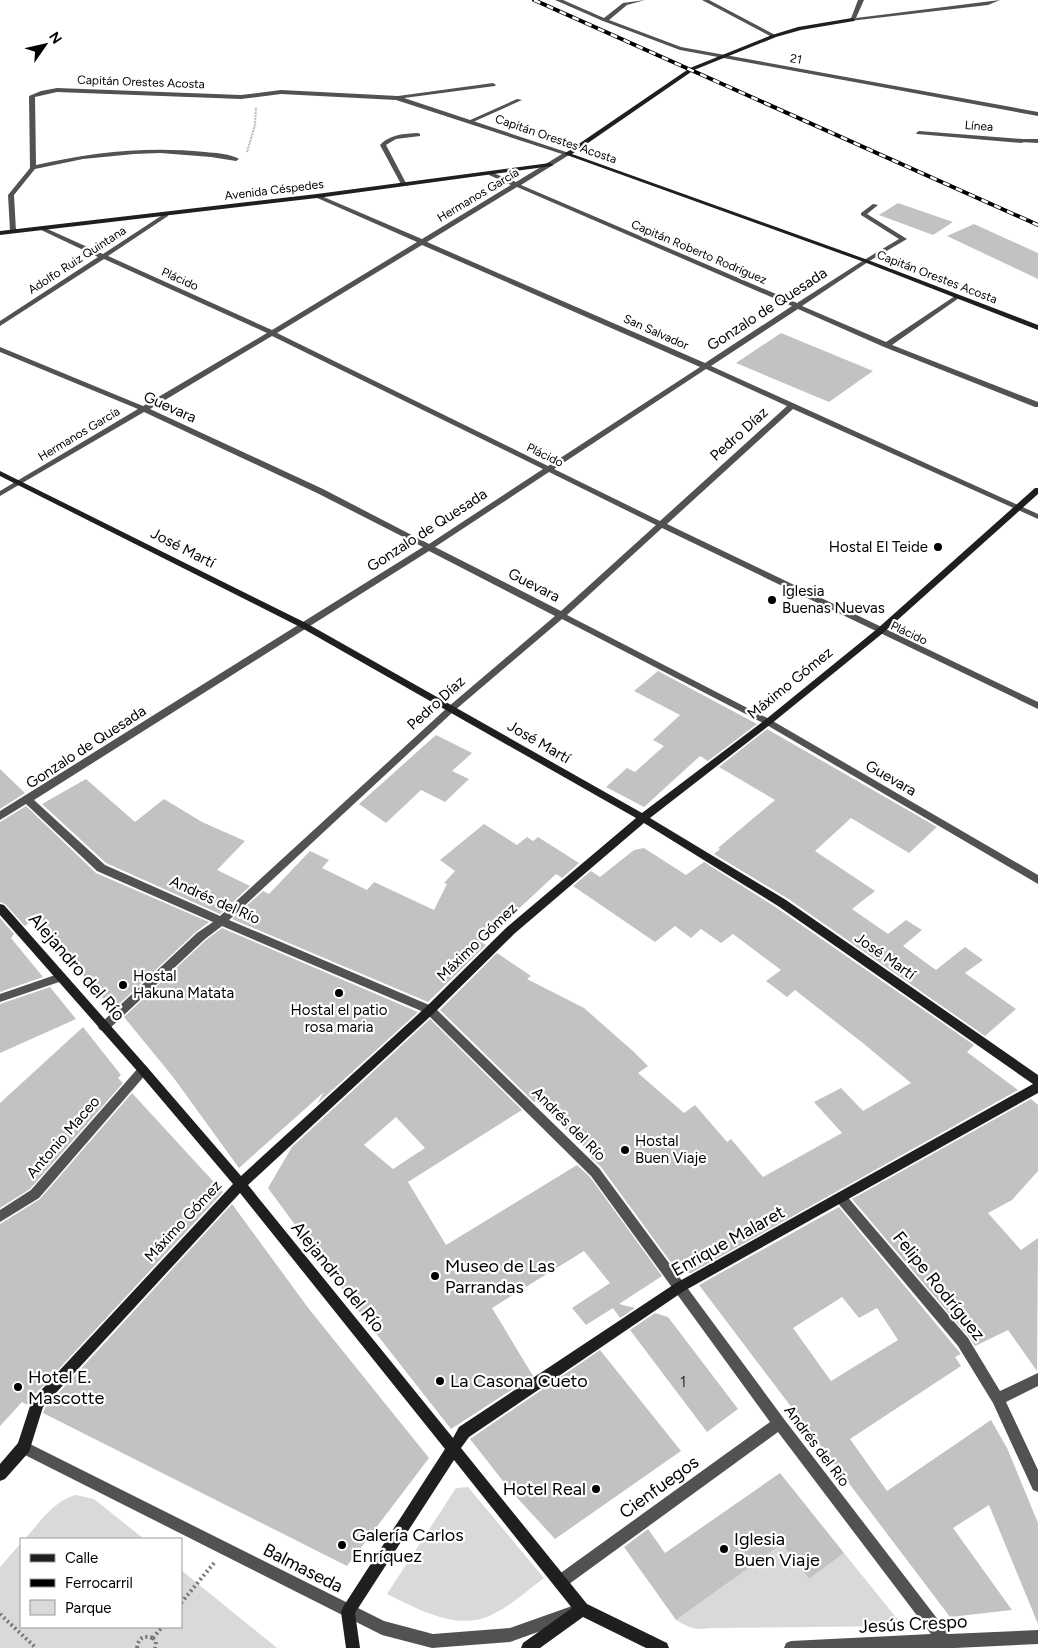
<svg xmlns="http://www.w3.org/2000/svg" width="1038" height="1648" font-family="Figtree,sans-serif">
<rect width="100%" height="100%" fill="#fff"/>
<path fill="#d9d9d9" d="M468 1487 544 1578C529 1589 514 1603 497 1612 461 1634 420 1610 387 1594L456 1488Z
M76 1495 94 1499 144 1539H25C40 1522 53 1501 76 1495Z
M21 1543V1627H181V1570L277 1648H0V1567Z
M782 1544 809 1579 844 1553 903 1626 709 1628C695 1631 688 1627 676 1620Z"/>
<path fill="#c2c2c2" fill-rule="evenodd" d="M898 203 953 222 933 235 879 215Z
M974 224 1038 253V279L947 236Z
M781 333 873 371 829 402 736 363Z
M658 671 757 724 708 761 700 756 644 807 606 787 627 768 635 772 664 746 653 740 680 715 634 691Z
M767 729 937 827 909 853 851 818 815 851 875 891 852 909 888 934 906 920 922 930 903 946 936 970 965 947 983 960 965 973 1016 1009 985 1036 787 898 714 854 720 849 718 848 775 800 719 767Z
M436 735 472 753 452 771 469 779 445 802 421 790 386 823 359 804Z
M0 769 25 793 0 809Z
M86 779 135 822 164 799 202 822 245 841 217 870 250 886 220 914 106 863 42 804Z
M26 806 96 873 209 922 196 932 116 1007 113 1003 110 1006 33 919 25 926 5 904 0 902V822Z
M484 824 517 845 527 837 533 841 538 837 579 863 562 878 556 874 482 943 486 945 428 1002 232 919 263 891 269 894 310 851 329 860 322 868 367 890 374 882 434 910 447 884 444 883 455 871 440 860Z
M644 848 686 875 704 862 777 908 974 1045 967 1052 1018 1090 691 1273H687L681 1264 675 1268 601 1167 590 1157 593 1155 536 1101 534 1102 440 1010 497 953 531 976 527 979 584 1008 634 1052 648 1066 638 1073 684 1113 695 1105 727 1142 731 1139 763 1177 842 1133 814 1102 841 1088 863 1111 911 1083 864 1044 795 990 787 997 766 981 781 970 733 934 721 943 701 929 691 938 675 926 655 942 573 886 591 871 600 877 634 850Z
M0 918 14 934 11 938 43 977 0 992Z
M222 928 418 1012 317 1104 324 1092 239 1168 173 1077 124 1017 206 940Z
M50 987 76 1019 0 1053V1004Z
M430 1019 522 1110 408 1182 446 1245 577 1165 590 1177 662 1276 619 1304 635 1308 620 1318 613 1308 586 1325 572 1308 610 1283 584 1251 492 1308 533 1376 451 1429 356 1308 268 1188 292 1147ZM396 1117 425 1148 393 1169 364 1145Z
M83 1027 121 1075 118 1078 123 1083 30 1189 0 1208V1103Z
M132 1093 223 1192 31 1399 28 1405 22 1402 0 1426V1224L40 1199Z
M1031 1099 1038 1105V1171L1012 1200 988 1213 1021 1250 1038 1238 1037 1371 1008 1330 975 1346 969 1337 852 1199Z
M232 1204 309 1309 429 1458 347 1566 43 1413 45 1408Z
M839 1207 961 1354 955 1357 961 1366 850 1439 887 1491 991 1420 1007 1448 1038 1523V1624L989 1505 953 1528 1012 1610 950 1617 699 1285ZM842 1297 859 1318 877 1308 898 1340 831 1381 793 1328Z
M655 1313 668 1317 738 1409 707 1432 630 1330Z
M600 1350 681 1451 555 1539 510 1490 470 1439Z
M780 1473 844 1553 809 1579 782 1544 676 1620 624 1547 648 1529 665 1553Z"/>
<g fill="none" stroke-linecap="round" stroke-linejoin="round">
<path stroke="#747474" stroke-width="2" stroke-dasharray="0.5 1" stroke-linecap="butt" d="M247 152 255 125 256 107"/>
<path stroke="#747474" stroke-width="4" stroke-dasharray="2 3" stroke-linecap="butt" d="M181 1603 214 1563
M0 1614 36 1648
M153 1638 162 1627
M153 1638 156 1642 155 1648
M137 1648C138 1638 144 1635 153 1638"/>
<path fill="#525252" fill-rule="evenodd" d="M517 99 522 100 473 122 468 121Z
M919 131 1022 139 1025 141 1022 143 917 134 916 133Z
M418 133 420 134V136L396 139 386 145 407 185 402 186 380 145C390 134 404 134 418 133Z
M873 204 878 205 867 214 907 239 866 263 863 261 864 260 899 239 861 215V213Z"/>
<path fill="#525252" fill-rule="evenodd" d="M555 0H563L604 18 623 3 645 0 627 5 609 20 681 47 1038 112V116L680 50 603 21Z
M702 0H709L777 36 772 37Z
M858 0H864L856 18 1000 0 988 5 850 21Z
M493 83 496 85 495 86 404 98 569 153V155L521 185 797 303 864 260H868V262L802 306 886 342 955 296H959V298L892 345 1038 402V407H1035L884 347 798 309 711 366 1038 514V519L793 409 667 524 1038 702V709L662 528 567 615 771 720 1038 875V884L765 724 562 619 454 711 229 920 434 1007 599 1168 784 1419 949 1634 1038 1630V1644L955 1648H784L786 1643 791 1641 931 1634 778 1432 565 1587 560 1589 555 1587 553 1582 555 1577 770 1422 591 1176 426 1013 222 926 205 939 108 1030 104 1031 100 1030 98 1027 100 1024 197 933 213 922 97 871 26 804 0 820V811L423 547 317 493 144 412 0 496V491L138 409 0 352V347L143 406 267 333 104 259 0 326V321L98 257 39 229V227H43L103 254 164 214H168V216L108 256 272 330 417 242 315 197V195H319L422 239 511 185 489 175V173H493L516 182 562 154 396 100 281 94 241 99 57 92 35 97 36 165C92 152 148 146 205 152 216 153 231 154 239 159L236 161 211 157 160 153 134 154 83 159 35 169 14 195 16 231 13 233 10 231 8 195 30 168 29 96 41 91 57 88 241 95 281 90 398 96ZM517 187 792 306 705 363 427 242ZM422 245 700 367 548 466 277 333ZM272 336 543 469 429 544 323 489 150 409ZM706 369 787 406 660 521 554 469ZM549 472 656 525 561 611 435 547ZM429 551 555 616 448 707 220 916 105 865 34 800Z
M1022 139H1038V143L1020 142V140Z
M61 973 65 974 66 977 65 980 0 1002V994Z
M143 1065 147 1067 149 1070 147 1073 39 1198 0 1222V1210L31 1190 139 1067Z
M841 1193 845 1194 968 1338 1000 1391 1038 1373V1386L1006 1402 1038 1470V1492L1033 1490 993 1403 958 1346 837 1202 835 1198 837 1194Z
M24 1441 384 1621 433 1634 510 1628 572 1606 577 1608 579 1613 577 1618 510 1642 432 1648 382 1635 19 1452 17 1447 19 1442Z"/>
<path fill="#1f1f1f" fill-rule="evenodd" d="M852 18 855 20 854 21 801 30 776 37 694 70 572 154 868 260 1038 325V330L864 262 564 154 690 68 772 35 798 27Z
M550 163 553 165 552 166 317 198 0 235V231L317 194Z
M0 471 306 623 642 813 765 720 877 629 1035 488H1038V494L883 633 771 724 650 818 786 900 1038 1075V1093L684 1291 469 1437 461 1448 587 1604 667 1643 669 1648H646L583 1617 540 1648H521L523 1643 572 1608 454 1460 355 1613 360 1648H346L341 1612 343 1607 445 1449 240 1193 43 1407 29 1452 5 1479 0 1481V1464L18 1443 32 1400 233 1184 139 1073 0 915V904L4 905 147 1067 241 1176 426 1007 506 928 636 818 300 627 0 476ZM644 823 778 906 1033 1084 676 1283 459 1427 453 1438 248 1185 434 1013 514 934Z"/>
<g stroke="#000" stroke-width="4">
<path id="rail" d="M534 0 1038 225"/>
</g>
<use href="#rail" stroke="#fff" stroke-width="2.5" stroke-dasharray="7" stroke-linecap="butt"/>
</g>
<g fill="#000" stroke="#fff" stroke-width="2">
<circle cx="938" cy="547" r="5"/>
<circle cx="772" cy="600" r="5"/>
<circle cx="123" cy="985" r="5"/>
<circle cx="339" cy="993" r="5"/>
<circle cx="625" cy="1150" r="5"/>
<circle cx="435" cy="1276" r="5"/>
<circle cx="440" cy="1381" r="5"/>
<circle cx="18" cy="1387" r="5"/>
<circle cx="596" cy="1489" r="5"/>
<circle cx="342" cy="1545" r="5"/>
<circle cx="724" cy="1549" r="5"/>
</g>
<g text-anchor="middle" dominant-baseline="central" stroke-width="4.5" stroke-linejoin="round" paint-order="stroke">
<g font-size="12" fill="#000" stroke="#fff">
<text transform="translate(796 59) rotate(10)">21</text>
<text transform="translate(141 82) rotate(2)">Capitán Orestes Acosta</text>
<text transform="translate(979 126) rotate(4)">Línea</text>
<text transform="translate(556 139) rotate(19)">Capitán Orestes Acosta</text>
<text transform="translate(274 190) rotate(-7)">Avenida Céspedes</text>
<text transform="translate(478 195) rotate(-31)">Hermanos García</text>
<text transform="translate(699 252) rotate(23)">Capitán Roberto Rodríguez</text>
<text transform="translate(77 260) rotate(-33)">Adolfo Ruiz Quintana</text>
<text transform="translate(937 277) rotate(21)">Capitán Orestes Acosta</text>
<text transform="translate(180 279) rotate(24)">Plácido</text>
<text transform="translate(656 332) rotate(24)">San Salvador</text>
<text transform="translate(79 434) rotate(-31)">Hermanos García</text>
<text transform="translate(545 455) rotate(26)">Plácido</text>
<text transform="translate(909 633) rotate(25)">Plácido</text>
</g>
<g font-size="15" fill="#000" stroke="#fff">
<text transform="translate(767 309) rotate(-33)">Gonzalo de Quesada</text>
<text transform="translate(170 407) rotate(24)">Guevara</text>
<text transform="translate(739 434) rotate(-42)">Pedro Díaz</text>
<text transform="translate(427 530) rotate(-33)">Gonzalo de Quesada</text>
<text transform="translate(183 548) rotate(27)">José Martí</text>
<text transform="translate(534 585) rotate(27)">Guevara</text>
<text transform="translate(790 683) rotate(-39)">Máximo Gómez</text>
<text transform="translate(436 703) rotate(-42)">Pedro Díaz</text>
<text transform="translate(539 742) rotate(30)">José Martí</text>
<text transform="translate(86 747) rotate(-33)">Gonzalo de Quesada</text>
<text transform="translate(891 778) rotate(30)">Guevara</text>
<text transform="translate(215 900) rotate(24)">Andrés del Río</text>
<text transform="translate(477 942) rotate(-44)">Máximo Gómez</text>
<text transform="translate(885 956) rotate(35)">José Martí</text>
<text transform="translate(569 1124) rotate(45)">Andrés del Río</text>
<text transform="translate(63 1137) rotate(-49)">Antonio Maceo</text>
<text transform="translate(183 1221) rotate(-47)">Máximo Gómez</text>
<text transform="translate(817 1446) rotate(53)">Andrés del Río</text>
</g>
<g font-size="15" fill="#000" stroke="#fff" text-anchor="start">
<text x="928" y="547" text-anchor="end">Hostal El Teide</text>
<text x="782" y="591">Iglesia<tspan x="782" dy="17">Buenas Nuevas</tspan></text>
<text x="133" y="976">Hostal<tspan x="133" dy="17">Hakuna Matata</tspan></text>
<text x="339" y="1010" text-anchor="middle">Hostal el patio<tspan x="339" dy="17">rosa maria</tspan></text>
<text x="635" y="1141">Hostal<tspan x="635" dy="17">Buen Viaje</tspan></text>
</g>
<g font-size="15" fill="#303030">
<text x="683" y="1382">1</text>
</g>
<g font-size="18" fill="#000" stroke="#fff">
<text transform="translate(77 967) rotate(49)">Alejandro del Río</text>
<text transform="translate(728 1241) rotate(-29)">Enrique Malaret</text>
<text transform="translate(338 1277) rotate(51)">Alejandro del Río</text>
<text transform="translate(939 1286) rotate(51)">Felipe Rodríguez</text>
<text transform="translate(659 1487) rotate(-36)">Cienfuegos</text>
<text transform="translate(303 1568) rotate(27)">Balmaseda</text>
<text transform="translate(913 1624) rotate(-3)">Jesús Crespo</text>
</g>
<g font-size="18" fill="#000" stroke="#fff" text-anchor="start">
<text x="445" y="1266">Museo de Las<tspan x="445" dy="21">Parrandas</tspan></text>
<text x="28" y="1377">Hotel E.<tspan x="28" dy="21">Mascotte</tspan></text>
<text x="450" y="1381">La Casona Cueto</text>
<text x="586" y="1489" text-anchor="end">Hotel Real</text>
<text x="352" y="1535">Galería Carlos<tspan x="352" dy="21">Enríquez</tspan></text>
<text x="734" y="1539">Iglesia<tspan x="734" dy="21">Buen Viaje</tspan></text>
</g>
</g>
<rect x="20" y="1538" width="162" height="90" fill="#ffffff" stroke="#999999"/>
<rect x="30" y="1554" width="25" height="8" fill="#1f1f1f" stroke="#999999"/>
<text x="65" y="1563" font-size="15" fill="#000000">Calle</text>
<rect x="30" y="1579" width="25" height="8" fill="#000000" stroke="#999999"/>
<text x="65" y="1588" font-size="15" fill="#000000">Ferrocarril</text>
<rect x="30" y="1600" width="25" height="15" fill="#d9d9d9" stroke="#999999"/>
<text x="65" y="1613" font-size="15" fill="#000000">Parque</text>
<g transform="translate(45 45) rotate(56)" stroke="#ffffff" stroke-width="4" paint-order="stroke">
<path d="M0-4L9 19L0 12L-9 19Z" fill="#000000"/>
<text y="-8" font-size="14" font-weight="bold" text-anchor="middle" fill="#000000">N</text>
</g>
</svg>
